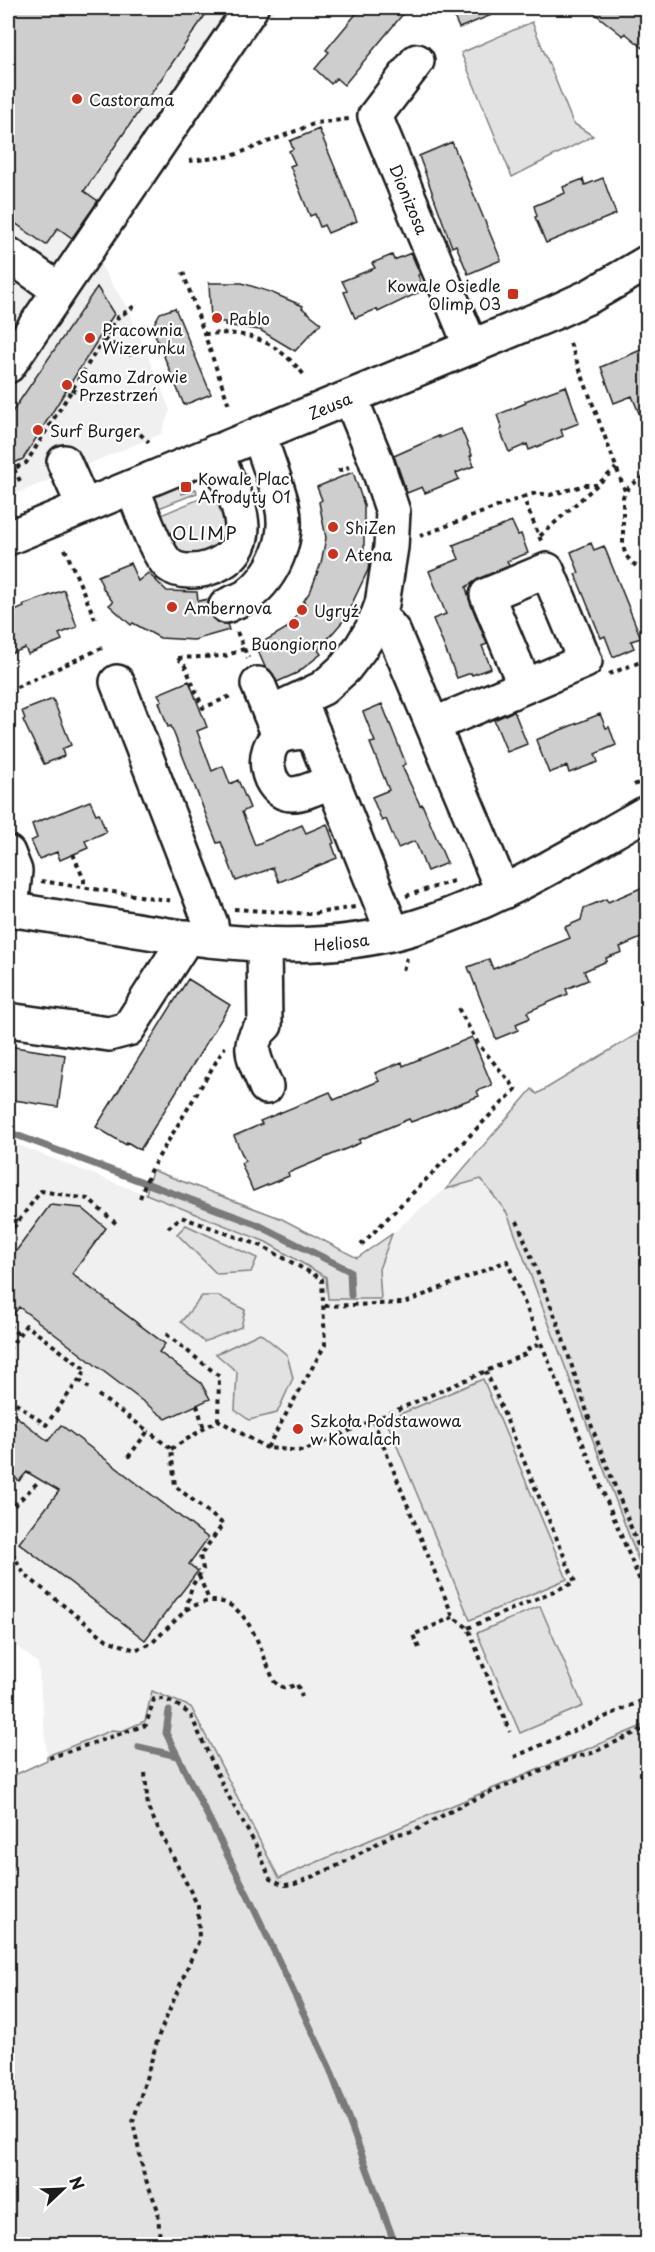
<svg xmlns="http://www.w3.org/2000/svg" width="655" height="2252" font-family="'Playpen Sans',sans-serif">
<rect width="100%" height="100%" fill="#fff"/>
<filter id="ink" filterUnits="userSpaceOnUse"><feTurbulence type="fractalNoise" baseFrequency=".0167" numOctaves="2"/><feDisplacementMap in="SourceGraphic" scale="12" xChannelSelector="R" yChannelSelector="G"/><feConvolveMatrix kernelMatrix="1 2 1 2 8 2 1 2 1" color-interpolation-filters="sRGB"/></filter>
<g filter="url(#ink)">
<path fill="#f0f0f0" d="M8 8H276L100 264 129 311 170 410 161 434 8 497Z
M8 1141 266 1242 327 1277 328 1299 379 1269 392 1234 421 1208 446 1189 481 1179 507 1213 647 1583V1724L279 1879 190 1706 153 1692 146 1721 122 1731 112 1730 47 1756 38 1663 8 1640Z"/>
<path fill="#e2e2e2" stroke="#7f7f7f" stroke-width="1.5" d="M532 22 573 123 593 136 512 177 461 53Z
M176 482 182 494 196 489 197 493 154 510C152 489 159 490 176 482Z
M221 490 232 545 181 560 156 517Z
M647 1028V1583L507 1213 481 1179 446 1189 532 1089 537 1094Z
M152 1170 280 1218 357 1258 392 1234 379 1269 381 1299H328L326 1277 266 1242 146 1194Z
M186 1225 257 1258 251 1272 217 1274 177 1234Z
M202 1296H219L245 1310 241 1327 204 1342 181 1322Z
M260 1333 287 1355 293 1378 277 1413 249 1420 235 1410 237 1372 216 1354Z
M483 1379 567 1579 470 1620 386 1420Z
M540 1606 583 1706 520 1733 477 1633Z
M152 1691 191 1707 279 1878 647 1724V2244H34L31 2241 8 2244V1778L47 1760V1756L112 1730 122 1731 145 1721Z"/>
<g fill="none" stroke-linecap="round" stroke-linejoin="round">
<path stroke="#7a7a7a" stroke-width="7" d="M8 1132 256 1224 350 1271 351 1295
M169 1711 166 1733 248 1896 330 2069 395 2244
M139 1747 177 1756"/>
</g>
<path fill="#cecece" stroke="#1c1c1c" stroke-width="1.5" d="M8 8H210L84 191 98 201 72 238 58 228 46 245 8 218Z
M361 8H408L344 85 336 78 331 84 315 69 329 52 326 50Z
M450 8H509L459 28Z
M588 8H648V52L625 33 623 36Z
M319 129 357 221 328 233 324 225 320 227 315 214 310 216 290 166 295 164 289 151 293 149 290 141Z
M452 142 501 260 468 274 456 245 452 247 419 156Z
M603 178 616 214 546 243 535 217 537 216 534 206 565 193 563 187 583 179 585 185Z
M411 253 420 274 418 275 424 290 378 312 377 309 355 318 344 292 347 291 342 281 375 268 372 263 392 255 394 260Z
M209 283H242L270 292 303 306 302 308 321 323 295 351 260 330 225 325V322H211Z
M97 287 114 314 23 459 8 466V418Z
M175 308 211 394 184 405 152 327 160 313Z
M648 347V433H647L632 396 614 403 601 367Z
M566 386 579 423 561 430 563 436 529 450 527 444 509 452 500 430 502 429 497 415 526 403 525 401Z
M461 429 472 455 470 456 474 466 456 473 459 479 425 493 422 487 407 493 394 456 439 436V438Z
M353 472 364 505V556L370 557 368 570 348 612 350 613 318 650 321 654 297 673 277 682 270 670 265 667 256 646 287 628 306 604 303 602 311 590 321 563 326 538 319 502 322 500 317 487Z
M512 522 518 535 521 534 528 553 507 561 509 566 480 578 466 587 470 602 487 644 482 646 491 668 472 675 471 673 457 678 433 619 446 614 429 571 459 559 453 545Z
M591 543 594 550 604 546 641 638 631 641 634 648 613 657 605 636 601 638 575 574 579 573 571 552Z
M130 563 138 581 148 573 167 591 197 592 198 601 209 599 207 606 210 615 217 622 227 624 229 630 194 640 160 638 133 623 131 625 109 605 113 602 104 590 98 576Z
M64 590 77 627 59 634 62 640 28 654 25 648 8 655V614L24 607 23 605Z
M189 681 207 727 197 731 212 771 223 766 230 784 238 780 250 808 242 812 255 845 302 825 306 833 327 824 334 843 332 844 337 858 279 882 273 868 236 881 221 842 217 843 171 726 168 727 159 702 162 701 158 694Z
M53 699 71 745 62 749 64 756 44 764 23 720 25 719 22 711Z
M382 704 406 764 402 766 420 805 422 804 447 863 427 871 415 841 398 848 386 819 382 821 372 797 389 790 370 743 375 742 363 712Z
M514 711 527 744 507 752 494 720Z
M600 714 606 728 609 727 616 745 595 754 598 762 569 773 567 766 549 773 536 740Z
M90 801 96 814 99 813 106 832 85 841 88 848 60 860 57 852 39 859 31 841 37 838 32 824Z
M648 885V935L620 947 622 952 606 958 607 961 584 971 588 980 566 989 568 994 527 1012 530 1018 516 1024 518 1030 496 1039 468 967 489 959 493 969 570 938 565 927 581 920 584 908 606 899 608 902Z
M188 979 230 1005 140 1150 127 1142 126 1145 96 1127Z
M472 1037 492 1085 477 1091 479 1096 411 1122 409 1119 359 1140 360 1143 288 1173 289 1176 253 1191 241 1163 245 1161 234 1136 262 1124 260 1121 330 1092 334 1100 379 1081 375 1073 402 1062 403 1066Z
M8 1046 65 1055 58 1107 8 1099Z
M50 1205 82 1208 106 1228 72 1274 165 1344 159 1352 201 1383 210 1399 166 1419 19 1307 8 1322V1262Z
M8 1410 48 1441 61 1425 208 1538 189 1564 198 1571 145 1640 19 1543 59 1491 27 1472 19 1481 8 1472Z"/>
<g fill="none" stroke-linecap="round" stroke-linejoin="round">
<g stroke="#1c1c1c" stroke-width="38">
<g id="minor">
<path id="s1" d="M417 61 375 116 471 347"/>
<path d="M8 254 59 290"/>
<path d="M8 366 251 8"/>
<path d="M64 462 84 507"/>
<path d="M132 487C140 506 155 553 169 565 179 573 198 572 209 568 269 547 232 492 215 452"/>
<path id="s2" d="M8 538 553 313 590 296 648 262"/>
<path d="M226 606C233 602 241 600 247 596 274 576 290 538 282 505 276 481 266 458 259 434"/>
<path d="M376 619 388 625 393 631 503 892"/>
<path d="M117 682 211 924 210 940"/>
<path d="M258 684 278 733"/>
<path d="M300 700 393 933"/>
<path d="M270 713 323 688 345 668 362 646 374 626 382 604 391 547 393 512 375 458 350 397"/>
<path d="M433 725 585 661 547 570 487 595 525 686"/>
<path d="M313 732C303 732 291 732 281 736 258 747 266 794 292 794 305 794 321 785 333 781"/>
<path d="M8 853 15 871 11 909"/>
<path id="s3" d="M8 909C140 928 285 968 416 927 499 901 573 854 648 812"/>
<path d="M264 945 265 1025C242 1045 257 1063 266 1087"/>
<path d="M8 1020 109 1034 128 1029 187 937"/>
</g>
</g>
<path stroke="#1c1c1c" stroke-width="4" stroke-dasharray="4.5 4.5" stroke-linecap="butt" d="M189 161 232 156 316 123 349 119
M183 272 230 408
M204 334C250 330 276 341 305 376
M104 339 133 356
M570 343 625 491
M72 389 89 399H103
M140 434 149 442
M14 469 20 481
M8 471 26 463 117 318 136 305
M338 471 349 467
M8 496 9 500
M523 497 536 493 550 495 586 485H597
M420 536 523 497 542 543
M540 536 616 468
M65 549 95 619
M636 566 626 556 623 546V497C627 486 637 480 648 476
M237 632 248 658
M178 658 185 666 203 708 233 695
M178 658 225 656 244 649
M609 674 648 659
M8 691 106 646
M634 785 648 778
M73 854 84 880V886
M41 881 173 901
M406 896 453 881
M234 909 311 914 355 907
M403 970 407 958
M140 1198 150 1171 225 1047
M8 1214 17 1222
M517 1221 558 1324 593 1430 648 1571
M168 1228 181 1217 262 1246 322 1279 325 1345 267 1448 303 1451 525 1354 526 1350 542 1343
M8 1235 41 1191 88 1199 119 1226
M361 1245 516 1089 479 1045 458 1008
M325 1306 404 1303 507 1261 648 1600
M8 1325 19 1335
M166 1334 219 1376 218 1420
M8 1350 26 1325 86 1370 46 1425 8 1397
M79 1380 89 1388
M98 1395 148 1431 126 1460
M197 1405 204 1429
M373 1420 453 1617 468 1628 510 1732
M171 1449 218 1420 267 1448
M8 1512 40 1480
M8 1545 24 1574 107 1640 135 1650 152 1643 186 1610 192 1586 203 1569 200 1556 223 1524 175 1486 171 1449 148 1431
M199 1576 209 1600
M186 1610C242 1577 257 1642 274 1681 282 1689 287 1689 297 1684L302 1697
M468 1628 575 1582 486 1371
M419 1648 413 1635 453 1617
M514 1757 648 1698
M49 1758 146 1725 154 1699C167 1697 182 1707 191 1716L225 1790 259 1851 270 1879 285 1885 295 1884 339 1865 392 1835 414 1831 468 1802 575 1757 592 1753 648 1727
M145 1773 148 1808 198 1906 199 1940 159 2035 133 2122 144 2175 158 2210 160 2244"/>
<use href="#minor" stroke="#fff" stroke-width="33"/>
</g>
</g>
<g fill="#c8321e" stroke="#fff" stroke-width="2">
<circle cx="77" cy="99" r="6"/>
<rect x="507" y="288" width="12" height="12" rx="3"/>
<circle cx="217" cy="318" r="6"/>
<circle cx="90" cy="338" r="6"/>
<circle cx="67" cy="385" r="6"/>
<circle cx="38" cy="430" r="6"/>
<rect x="180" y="481" width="12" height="12" rx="3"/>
<circle cx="333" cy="527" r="6"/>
<circle cx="333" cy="554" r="6"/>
<circle cx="172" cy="607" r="6"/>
<circle cx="302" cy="610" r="6"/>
<circle cx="294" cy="624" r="6"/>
<circle cx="298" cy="1429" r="6"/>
</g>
<g text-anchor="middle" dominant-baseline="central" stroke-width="4.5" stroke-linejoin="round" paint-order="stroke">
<g font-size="16" fill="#1c1c1c" stroke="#fff" text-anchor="start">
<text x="89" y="99">Castorama</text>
<text x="501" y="285" text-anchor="end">Kowale Osiedle<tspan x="501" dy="18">Olimp 03</tspan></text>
<text x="229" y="318">Pablo</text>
<text x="102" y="329">Pracownia<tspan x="102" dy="18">Wizerunku</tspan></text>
<text x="79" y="376">Samo Zdrowie<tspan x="79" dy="18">Przestrzeń</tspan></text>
<text x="50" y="430">Surf Burger</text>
<text x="198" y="478">Kowale Plac<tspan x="198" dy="18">Afrodyty 01</tspan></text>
<text x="345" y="527">ShiZen</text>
<text x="345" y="554">Atena</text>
<text x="184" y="607">Ambernova</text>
<text x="314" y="610">Ugryź</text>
<text x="294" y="643" text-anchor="middle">Buongiorno</text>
<text x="310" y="1420">Szkoła Podstawowa<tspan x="310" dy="18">w Kowalach</tspan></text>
</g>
<g font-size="16" fill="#1c1c1c" stroke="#fff">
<text stroke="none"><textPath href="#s1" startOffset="159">Dionizosa</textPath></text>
<text stroke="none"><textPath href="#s2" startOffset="348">Zeusa</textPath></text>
<text stroke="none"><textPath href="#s3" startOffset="336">Heliosa</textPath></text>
</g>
<g font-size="18" letter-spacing="1.5" fill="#1c1c1c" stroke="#fff">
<text x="205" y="532">OLIMP</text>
</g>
</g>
<rect width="655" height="2252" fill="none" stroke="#fff" stroke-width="30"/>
<rect x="15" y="15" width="625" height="2222" fill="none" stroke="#1c1c1c" stroke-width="2" filter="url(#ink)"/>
<g transform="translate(63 2189) rotate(67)" stroke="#ffffff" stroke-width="4.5" paint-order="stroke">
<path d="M0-4.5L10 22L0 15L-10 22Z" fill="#1c1c1c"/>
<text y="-9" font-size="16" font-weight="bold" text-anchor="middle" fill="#1c1c1c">N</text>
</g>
</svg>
